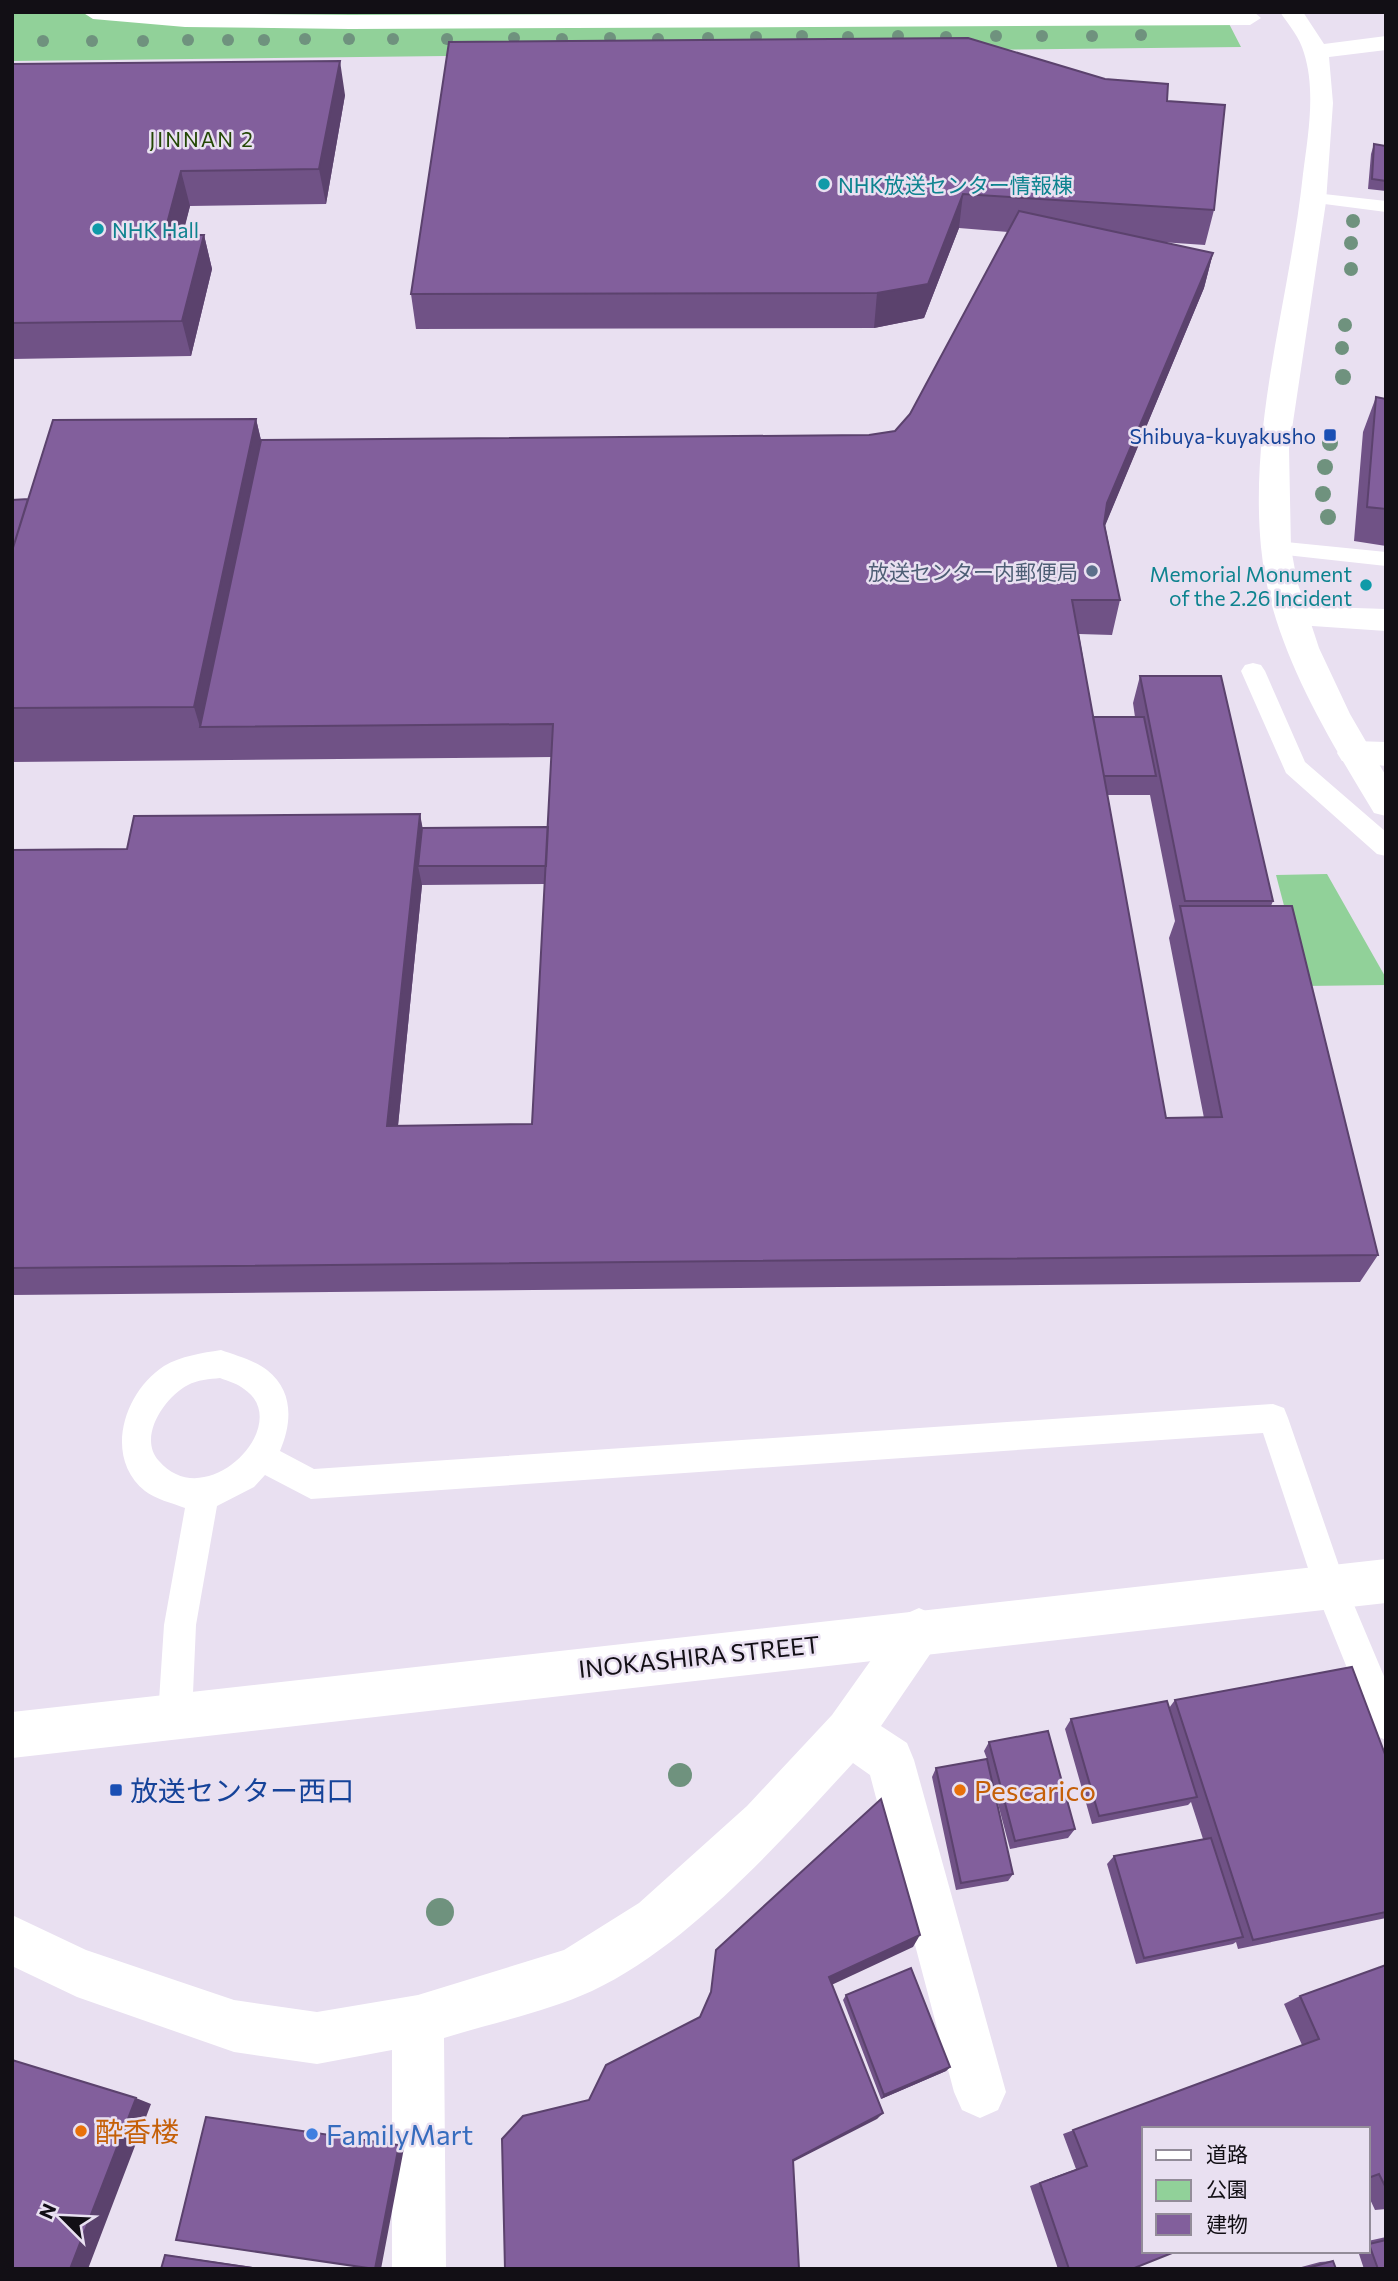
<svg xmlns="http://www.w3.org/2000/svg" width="1398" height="2281" font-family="Commissioner,'Noto Sans JP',sans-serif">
<rect width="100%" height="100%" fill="#e9e0f1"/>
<path fill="#91d199" d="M12 12H1223L1241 47 12 61Z
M1327 874 1386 978V985L1305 986 1276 875Z"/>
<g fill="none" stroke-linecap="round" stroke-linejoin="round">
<path fill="#fff" fill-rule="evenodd" d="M1315 193 1386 201V212L1309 202 1306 198Z
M1276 541 1386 552V566L1268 553 1265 548 1268 543Z
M1253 663 1261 665 1265 671 1305 762 1386 832V856L1377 854 1286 773 1241 671 1245 665Z
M221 1350C235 1355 256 1361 267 1370 294 1391 292 1423 280 1451L314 1469 1273 1404 1284 1408 1288 1418 1346 1586 1386 1681V1740L1374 1735 1314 1586 1263 1433 311 1499 265 1475 254 1487 217 1506 196 1625 192 1716 187 1728 175 1733 163 1728 158 1716 164 1625 185 1508C172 1503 155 1499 145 1491 103 1457 124 1392 164 1366 181 1356 202 1353 221 1350ZM220 1378C228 1381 238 1384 244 1389 296 1424 206 1516 159 1461 137 1437 165 1397 188 1385 197 1380 210 1379 220 1378Z"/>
<path fill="#fff" fill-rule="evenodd" d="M82 12 350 15 1254 12 1261 18 1250 25 350 29 185 27 93 19Z"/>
<path fill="#fff" fill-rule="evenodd" d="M1294 606 1386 609V631L1283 624 1278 617 1283 610Z
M1354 741 1386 742V766L1342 761 1337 753 1342 745Z
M919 1608 935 1615 942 1631 935 1647 881 1726 907 1743 914 1760 1006 2092 998 2110 980 2118 962 2110 954 2092 870 1775 853 1763C780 1842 690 1944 592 1991 546 2012 492 2023 444 2038L446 2269H392V2050L317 2064 234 2052 77 1997 12 1966V1915L86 1950 234 2000 317 2012 418 1995 564 1950 639 1903 747 1806 832 1715 903 1615Z"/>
<path fill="#fff" fill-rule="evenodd" d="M1280 12H1303L1324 44 1386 36V50L1329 57 1333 103 1326 202 1289 449 1291 548 1297 581 1319 648 1350 714 1386 776V816L1374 813C1325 732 1270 643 1261 547 1249 421 1290 298 1303 174 1308 135 1316 91 1304 53 1300 38 1289 25 1280 12Z
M1386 1559V1603L12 1758V1712Z"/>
</g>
<g fill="#6f927e">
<circle cx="1141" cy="35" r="6"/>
<circle cx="802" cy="36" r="6"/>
<circle cx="898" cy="36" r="6"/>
<circle cx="996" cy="36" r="6"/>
<circle cx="1042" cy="36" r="6"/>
<circle cx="1092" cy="36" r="6"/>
<circle cx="756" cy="37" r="6"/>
<circle cx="848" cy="37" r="6"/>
<circle cx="946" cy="37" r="6"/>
<circle cx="514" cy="38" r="6"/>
<circle cx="610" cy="38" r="6"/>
<circle cx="708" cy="38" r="6"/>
<circle cx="305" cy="39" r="6"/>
<circle cx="349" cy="39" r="6"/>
<circle cx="393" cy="39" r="6"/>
<circle cx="447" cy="39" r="6"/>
<circle cx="562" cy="39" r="6"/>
<circle cx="658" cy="39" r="6"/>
<circle cx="188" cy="40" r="6"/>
<circle cx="228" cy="40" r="6"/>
<circle cx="264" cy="40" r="6"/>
<circle cx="43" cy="41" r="6"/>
<circle cx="92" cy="41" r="6"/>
<circle cx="143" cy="41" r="6"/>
<circle cx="1353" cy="221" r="7"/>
<circle cx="1351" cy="243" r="7"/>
<circle cx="1351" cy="269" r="7"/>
<circle cx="1345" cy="325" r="7"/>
<circle cx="1342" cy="348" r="7"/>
<circle cx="1343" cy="377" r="8"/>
<circle cx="1330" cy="443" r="8"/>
<circle cx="1325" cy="467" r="8"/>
<circle cx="1323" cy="494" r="8"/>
<circle cx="1328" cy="517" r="8"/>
<circle cx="680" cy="1775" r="12"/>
<circle cx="440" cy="1912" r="14"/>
</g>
<path fill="#705286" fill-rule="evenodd" d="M12 64 345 95 326 204 190 206 182 235H204L212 269 191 356 12 359Z
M1167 101 1214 210 1205 245 1161 242 1213 253 1204 288 1105 525 1120 600 1112 635 1079 634 1093 717H1135L1133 703 1140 676 1273 901 1271 906 1378 1255 1360 1282 12 1295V850L127 849 420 814 422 828 548 827 552 757 12 762V500L28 499 256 419 261 440 869 435 895 431 910 414 1008 232 959 228 924 318 874 328 416 329 411 294ZM1107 795H1150L1175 921 1169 938 1204 1118H1166ZM545 884 532 1124 398 1126 422 885Z
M1374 144 1386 146V191L1368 189 1371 154Z
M1376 397 1386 399V546L1354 541 1363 432Z
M1175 1700 1386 1757V1918L1238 1949 1236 1942 1233 1944 1136 1964 1107 1864 1114 1856 1203 1839 1191 1802 1188 1805 1092 1824 1065 1729 1071 1719 1169 1708Z
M989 1742 1075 1829 1068 1838 1010 1849 990 1774 1013 1874 1008 1881 956 1890 932 1777 936 1768 987 1759 984 1751Z
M1386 1965V2209L1375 2210 1368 2195V2129L1132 2269H1058L1030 2186 1076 2169 1063 2134 1302 2045 1284 2004 1300 1996Z
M846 1995 950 2067 946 2071 881 2099 843 2000Z
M1386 2237V2269H1364L1358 2251H1368V2241Z
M165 2255 175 2256 266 2269H161Z
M1333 2261 1336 2269H1294L1320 2262Z"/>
<path fill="#5b426d" d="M340 61 345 95 326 204 319 169Z
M181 171 190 206 174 270 164 235Z
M963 194 959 228 924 318 874 328 877 293Z
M204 235 212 269 191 356 182 321Z
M1213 253 1204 288 1100 538 1107 503Z
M256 419 269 475 200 727 194 707Z
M420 814 426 846 418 866 422 885 395 1155 387 1126Z
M920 1935 913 1947 825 1988 829 1977Z
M950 2067 946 2071 881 2099 884 2095Z
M136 2098 151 2104 88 2269H70Z
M883 2113 877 2119 789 2164 793 2160Z
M399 2145 404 2148 381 2269H375Z"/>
<path fill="#825f9c" stroke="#5b426d" stroke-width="2" d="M968 38 1105 79 1168 84 1167 101 1225 105 1214 210 963 194 928 284 877 293 411 294 449 42Z
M340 61 319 169 181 171 164 235H204L182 321 12 323V64Z
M1374 144 1386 146V181L1372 179Z
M1019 211 1213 253 1107 503 1104 524 1120 600H1072L1166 1118 1222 1117 1180 906H1292L1378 1255 12 1268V850L127 849 134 816 420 814 387 1126 532 1124 553 724 200 727 261 440 869 435 895 431 910 414Z
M1376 397 1386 399V509L1367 507Z
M256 419 194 707 12 708V551L53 420Z
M28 499 12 551V500Z
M1140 676H1221L1273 901H1185Z
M1093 717H1144L1156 776H1104Z
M548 827 546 866H418L422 828Z
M1352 1667 1386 1757V1912L1253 1940 1175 1700Z
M1167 1701 1197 1797 1099 1816 1071 1719Z
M1048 1731 1075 1829 1015 1841 989 1742Z
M987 1759 1013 1874 961 1883 936 1768Z
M881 1799 920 1935 829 1977 883 2113 793 2160 799 2269H505L502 2139 523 2116 589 2100 606 2065 700 2017 711 1992 716 1950Z
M1211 1838 1243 1937 1144 1958 1114 1856Z
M1386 1965V2188L1379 2174 1368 2178V2129H1144V2251H1177L1132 2269H1069L1040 2183 1087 2166 1073 2130 1319 2039 1300 1996Z
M911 1968 950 2067 884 2095 846 1995Z
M12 2060 136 2098 70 2269H12Z
M206 2117 399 2145 375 2269 176 2240Z
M1386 2240V2269H1378L1369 2244Z
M165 2255 260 2269H161Z
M1333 2261 1336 2269H1304Z"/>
<g fill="#0f9aa8" stroke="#e9e0f1" stroke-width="2.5">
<circle cx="824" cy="184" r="7"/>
<circle cx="98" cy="229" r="7"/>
<circle cx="1366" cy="585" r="7"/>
</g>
<g fill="#1a4fb4" stroke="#e9e0f1" stroke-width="2.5">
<rect x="1323" y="428" width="14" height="14" rx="3.5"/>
<rect x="109" y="1783" width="14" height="14" rx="3.5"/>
</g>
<circle fill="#5c6f8a" stroke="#e9e0f1" stroke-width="2.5" cx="1092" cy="571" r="7"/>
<g fill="#e8710a" stroke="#e9e0f1" stroke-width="2.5">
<circle cx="960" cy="1790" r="7"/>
<circle cx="81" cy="2131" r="7"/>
</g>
<circle fill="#3f7fe0" stroke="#e9e0f1" stroke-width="2.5" cx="312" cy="2134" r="7"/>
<g text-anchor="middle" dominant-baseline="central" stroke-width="5" stroke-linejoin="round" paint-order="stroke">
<g font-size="21" letter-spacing="2" fill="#244805" stroke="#e9e0f1">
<text x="202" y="138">JINNAN 2</text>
</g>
<g font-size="21" fill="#0d838f" stroke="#e9e0f1" text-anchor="start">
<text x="838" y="184">NHK放送センター情報棟</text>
<text x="112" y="229">NHK Hall</text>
<text x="1352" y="573" text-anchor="end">Memorial Monument<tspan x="1352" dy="24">of the 2.26 Incident</tspan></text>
</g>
<g font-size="21" fill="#164399" stroke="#e9e0f1" text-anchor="end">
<text x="1316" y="435">Shibuya-kuyakusho</text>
</g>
<g font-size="21" fill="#4e5e75" stroke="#e9e0f1" text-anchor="end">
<text x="1078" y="571">放送センター内郵便局</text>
</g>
<g font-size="24" fill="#120f15" stroke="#e9e0f1">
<text transform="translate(699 1656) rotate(-6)">INOKASHIRA STREET</text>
</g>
<g font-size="28" fill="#164399" stroke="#e9e0f1" text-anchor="start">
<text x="130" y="1790">放送センター西口</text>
</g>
<g font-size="28" fill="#c56008" stroke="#e9e0f1" text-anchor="start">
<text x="974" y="1790">Pescarico</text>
<text x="95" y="2131">酔香楼</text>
</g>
<g font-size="28" fill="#366cbe" stroke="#e9e0f1" text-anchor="start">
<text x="326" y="2134">FamilyMart</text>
</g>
</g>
<rect width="1398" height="2281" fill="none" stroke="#120f15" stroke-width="28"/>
<rect x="1142" y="2127" width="228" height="126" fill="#e9e0f1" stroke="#938c99" stroke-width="2"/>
<rect x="1156" y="2150" width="35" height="10" fill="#ffffff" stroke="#938c99" stroke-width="2"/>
<text x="1206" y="2162" font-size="21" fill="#120f15">道路</text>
<rect x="1156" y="2180" width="35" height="21" fill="#91d199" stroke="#938c99" stroke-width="2"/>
<text x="1206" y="2197" font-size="21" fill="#120f15">公園</text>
<rect x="1156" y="2214" width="35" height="21" fill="#825f9c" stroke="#938c99" stroke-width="2"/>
<text x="1206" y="2232" font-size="21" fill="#120f15">建物</text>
<g transform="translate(63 2218) rotate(294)" stroke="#e9e0f1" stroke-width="5" paint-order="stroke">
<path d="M0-5L12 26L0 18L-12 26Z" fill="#120f15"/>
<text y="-10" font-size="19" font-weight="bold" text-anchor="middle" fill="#120f15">N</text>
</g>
</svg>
